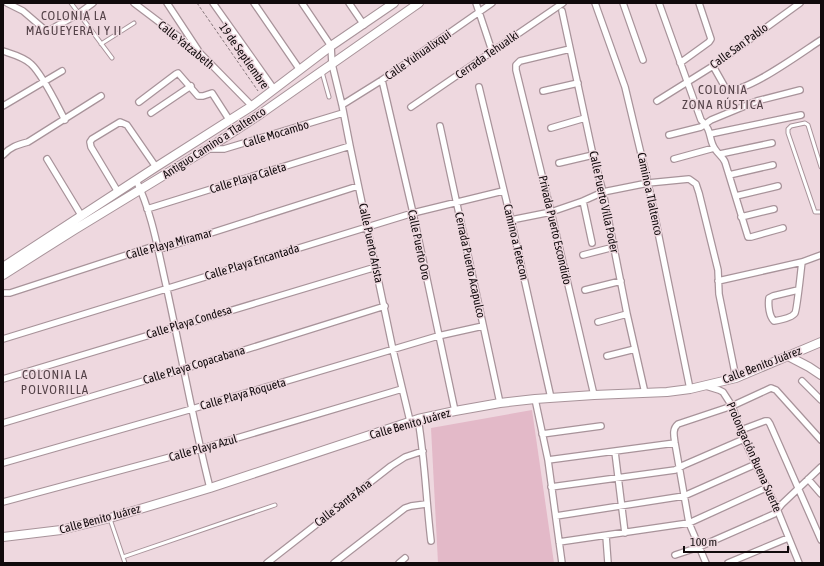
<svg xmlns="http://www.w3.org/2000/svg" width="824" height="566" font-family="'Asap Condensed',sans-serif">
<rect width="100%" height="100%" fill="#eed8df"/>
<path fill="#e3b9c8" d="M532 410 554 563H438L431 428Z"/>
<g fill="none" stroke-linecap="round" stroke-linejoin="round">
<g stroke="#a8939a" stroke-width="5">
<path id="lane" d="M71 3 112 58
M101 44 134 23
M322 72 329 97
M821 167 808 125 805 123 791 126 788 129V133L815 212H821
M110 519 125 563
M123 557 275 505"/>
</g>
<g stroke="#a8939a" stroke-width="8">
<path id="street" d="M7 3 23 11 44 29 48 31 78 14 93 3
M134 3 200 53 252 106
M167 3 198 50
M213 3 274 89
M254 3 300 70
M302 3 331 46 332 64 342 105 350 146 393 350 410 421
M349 3 364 25
M476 3 492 51
M595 3 625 87 648 183 690 389
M623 3 643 60
M659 3 701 120C713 131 708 139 715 149 718 154 723 157 725 162L748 237H751L783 228
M562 11 593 155 603 192 627 314 645 393
M570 49 520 61 516 65V70L551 212 594 395
M3 51C12 54 24 57 31 64 43 75 57 105 65 120
M680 63 709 42 711 39 699 3
M713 66 726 89C742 97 805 50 821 40
M382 80 413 213 455 411
M479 87 511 220 551 398
M543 91 578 83
M657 101 713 66 800 3
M139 102 176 74 178 73 198 96H203L212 93 230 121
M342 105 382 80 492 3
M3 106 62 71
M411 107 563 3
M151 113 191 86
M440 126 500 403
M551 128 585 118
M710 134 801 115
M669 135 701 127 711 120 757 101 800 90
M207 149H224L343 113
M720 154 772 143
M3 155C10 147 17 145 28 142L101 96
M47 159 81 215
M674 159 714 148
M559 163 593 155
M729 175 773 165
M136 180C152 213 158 250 166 285 181 353 193 421 210 488
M118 192 91 147 90 142 92 139 120 122 127 125 156 167
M736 196 778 186
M583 201 592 243
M147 209 350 146
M741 217 774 209
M511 220 551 212 583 201 603 192 648 183 689 179 696 184 699 193 718 270 719 294 736 378
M583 255 614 247
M718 281 802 262 821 255
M585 290 621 281
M798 290 773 296 769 298C768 305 769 316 774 321 780 320 792 318 795 313 797 310 801 269 802 262
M3 293H10L151 247 164 248 358 186
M598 322 627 314
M3 339 413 213 503 191
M607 356 635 349
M3 379 376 267
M802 381 821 400
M706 386 719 390 723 392 732 406 744 439 777 509 799 563
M535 399 548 460 562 563
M418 419C425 459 426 500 431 541
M3 423 184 369 385 306
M741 430 765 421H768L770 424 821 540
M542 434 601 426
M615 452 625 533
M548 460 675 443
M3 463 192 409 438 336 483 326
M808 479 821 494
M551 487 675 470 684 465 744 439
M3 502 200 449 402 389
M556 516 684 496 756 464
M606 536 608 563
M559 542 689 523 768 487
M675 555 699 547 774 514 782 504 821 467
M267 563 391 466 405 457 423 451
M334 563 405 508 411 506 426 504
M399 563 405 558
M706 563 689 523 675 443C674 436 672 429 678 424L732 406 771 388 776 390 821 440
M728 563 788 538"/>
</g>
<g stroke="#a8939a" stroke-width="10">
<path id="secondary" d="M3 267 156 167 252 106 331 46 394 3
M3 275 74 230 207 149 259 115 419 3
M788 356 809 367 821 375
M3 537 61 530 110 518 210 488 418 419 455 411 500 403 535 399 594 395 667 392 690 389 736 378 821 342"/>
</g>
<path stroke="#86777b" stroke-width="1" stroke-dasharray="3 2" stroke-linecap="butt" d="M197 3 258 91"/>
<use href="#lane" stroke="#fff" stroke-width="3"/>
<use href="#street" stroke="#fff" stroke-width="5.5"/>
<use href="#secondary" stroke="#fff" stroke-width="8"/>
</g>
<g text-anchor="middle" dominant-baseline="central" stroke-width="3" stroke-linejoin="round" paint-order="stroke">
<g font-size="12" fill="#110a0c" stroke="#eed8df">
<text transform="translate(186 45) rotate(39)">Calle Yatzabeth</text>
<text transform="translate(739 46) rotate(-36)">Calle San Pablo</text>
<text transform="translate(418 55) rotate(-35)">Calle Yuhualixqui</text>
<text transform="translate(487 55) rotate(-35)">Cerrada Tehualki</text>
<text transform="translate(244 56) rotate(55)">19 de Septiembre</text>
<text transform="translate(276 134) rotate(-17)">Calle Mocambo</text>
<text transform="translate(214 143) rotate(-33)">Antiguo Camino a Tlaltenco</text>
<text transform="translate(248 178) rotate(-17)">Calle Playa Caleta</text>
<text transform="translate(650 194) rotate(78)">Camino a Tlaltenco</text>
<text transform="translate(604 202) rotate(78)">Calle Puerto Villa Poder</text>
<text transform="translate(555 230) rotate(77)">Privada Puerto Escondido</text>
<text transform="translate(516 242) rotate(77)">Camino a Tetecon</text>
<text transform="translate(371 243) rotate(78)">Calle Puerto Arista</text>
<text transform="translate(169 244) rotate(-15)">Calle Playa Miramar</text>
<text transform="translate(419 245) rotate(78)">Calle Puerto Oro</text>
<text transform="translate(252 262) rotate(-17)">Calle Playa Encantada</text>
<text transform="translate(470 265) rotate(78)">Cerrada Puerto Acapulco</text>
<text transform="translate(189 322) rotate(-17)">Calle Playa Condesa</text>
<text transform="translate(194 365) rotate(-17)">Calle Playa Copacabana</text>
<text transform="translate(762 365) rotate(-21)">Calle Benito Juárez</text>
<text transform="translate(243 394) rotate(-16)">Calle Playa Roqueta</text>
<text transform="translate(410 424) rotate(-16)">Calle Benito Juárez</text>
<text transform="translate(203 448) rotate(-16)">Calle Playa Azul</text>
<text transform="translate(754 457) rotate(66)">Prolongación Buena Suerte</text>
<text transform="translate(343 503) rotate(-38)">Calle Santa Ana</text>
<text transform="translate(100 519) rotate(-15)">Calle Benito Juárez</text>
</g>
<g font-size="13" letter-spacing="1" fill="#56444a" stroke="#eed8df">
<text x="74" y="15">COLONIA LA<tspan x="74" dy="15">MAGUEYERA I Y II</tspan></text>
<text x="723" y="89">COLONIA<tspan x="723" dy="15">ZONA RÚSTICA</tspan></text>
<text x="55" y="374">COLONIA LA<tspan x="55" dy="15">POLVORILLA</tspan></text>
</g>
</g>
<rect width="824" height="566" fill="none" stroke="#110a0c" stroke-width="8"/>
<path d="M684 546v6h104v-6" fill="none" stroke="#110a0c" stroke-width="2"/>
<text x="690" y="546" font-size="12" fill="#110a0c" stroke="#eed8df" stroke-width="3" paint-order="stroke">100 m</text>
</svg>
